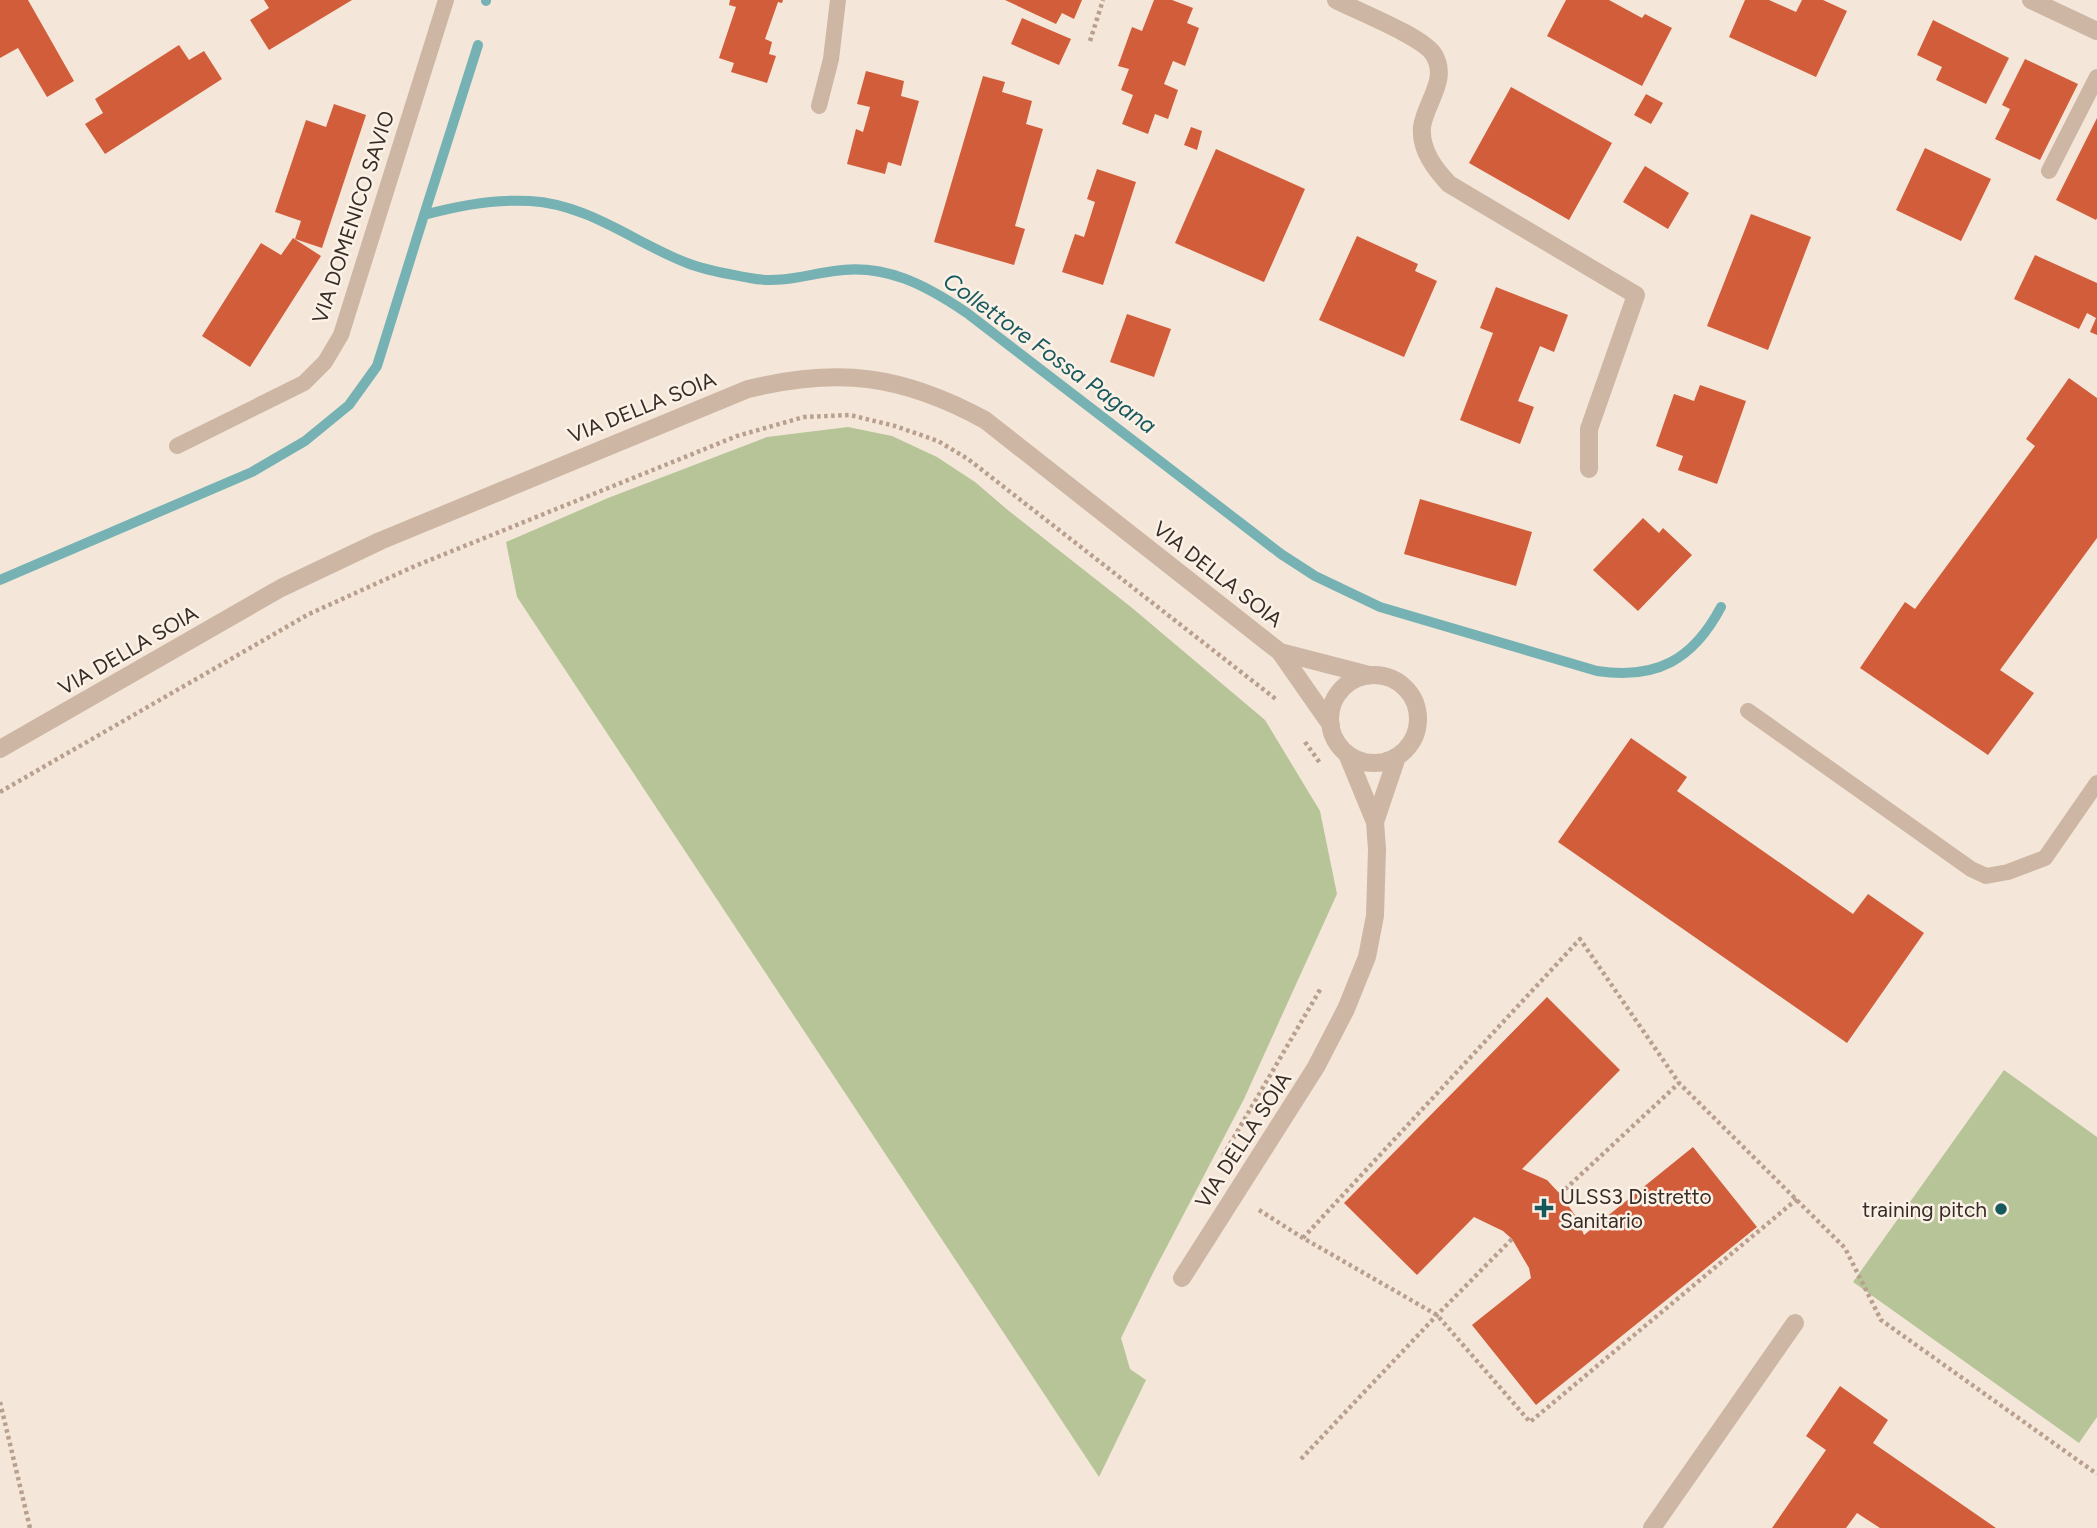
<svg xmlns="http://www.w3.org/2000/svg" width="2097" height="1528" font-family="Figtree,sans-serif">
<rect width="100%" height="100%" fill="#f4e7d9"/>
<path fill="#b6c498" d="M848 427 892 436 937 457 975 482 1009 511 1131 607 1265 720 1320 811 1337 894 1244 1099 1153 1273 1121 1338 1130 1369 1146 1380 1099 1477 517 597 506 542 608 498 767 437Z
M2004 1070 2097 1137V1417L2079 1443 1853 1282Z"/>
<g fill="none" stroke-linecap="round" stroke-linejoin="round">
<path stroke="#76b1b3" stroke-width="10" d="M486 1V0
M424 215 478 45
M0 580 252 472 305 441 349 405 377 366 424 215C457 206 495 199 530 201 588 204 635 243 687 263 707 271 729 274 750 278 779 284 805 275 834 271 885 263 926 285 967 313L1281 554 1315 576 1380 607 1597 671C1656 680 1693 660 1721 607"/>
</g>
<path fill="#d15d3a" d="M0 0H28L74 81 47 97 18 48 0 58Z
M264 0H352L269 50 250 20 269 8Z
M730 0H783L782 3 778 2 765 39 772 42 769 54 776 56 767 83 731 72 734 63 719 58 736 7 729 5Z
M1005 0H1082L1074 19 1062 13 1056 24Z
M1154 0H1172L1193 8 1187 23 1199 28 1185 66 1173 61 1164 84 1178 90 1168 119 1155 114 1148 134 1122 124 1133 95 1121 90 1129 69 1118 66 1132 27 1142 31Z
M1566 0H1609L1642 18 1645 14 1672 28 1642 86 1547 36Z
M1745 0H1769L1796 12 1802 0H1823L1847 11 1816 77 1729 37Z
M1022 18 1071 39 1059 65 1011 44Z
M1933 20 2009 58 1986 104 1936 80 1942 67 1917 55Z
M179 45 189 60 204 51 222 79 105 154 85 124 103 113 95 99Z
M2025 59 2078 84 2040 160 1995 139 2010 109 2002 105Z
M866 71 904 81 901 96 919 101 901 166 888 162 885 174 847 164 856 129 863 132 870 107 857 104Z
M983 76 1005 82 1002 92 1032 101 1026 124 1043 129 1015 226 1025 229 1014 265 934 242Z
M1511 87 1612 143 1569 220 1469 163Z
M1646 94 1663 103 1651 124 1634 115Z
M334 104 366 115 322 248 295 239 301 221 275 212 306 120 326 127Z
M2097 118V218L2096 220 2056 200Z
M1191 127 1202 131 1197 150 1184 145Z
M1925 148 1991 179 1961 241 1896 210Z
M1216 149 1305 189 1264 282 1175 243Z
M1645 166 1689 193 1668 229 1623 202Z
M1097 169 1136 182 1103 285 1062 272 1075 234 1084 237 1095 202 1087 199Z
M1751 214 1811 237 1768 350 1707 326Z
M1357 236 1418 264 1415 271 1437 281 1404 357 1319 320Z
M293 238 321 256 250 367 202 336 261 243 281 255Z
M2035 255 2097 283V335L2090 332 2096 318 2087 313 2079 329 2014 299Z
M1496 287 1568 315 1554 352 1540 346 1518 401 1534 407 1520 444 1460 420 1493 333 1480 328Z
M1127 314 1171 329 1154 377 1110 362Z
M2069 378 2097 398V538L2000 670 2034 693 1988 755 1860 668 1905 602 1915 609 2035 446 2026 439Z
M1700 385 1746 401 1717 484 1678 470 1683 456 1656 446 1674 394 1694 401Z
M1420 499 1532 532 1516 586 1404 554Z
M1643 518 1659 533 1663 528 1692 555 1638 611 1593 570Z
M1631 738 1687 777 1677 791 1853 914 1868 894 1924 933 1847 1043 1558 842Z
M1547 997 1620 1070 1522 1169 1547 1180 1560 1194 1577 1218 1584 1235 1693 1147 1757 1227 1536 1405 1472 1325 1531 1278 1529 1268 1512 1239 1503 1231 1474 1217 1417 1275 1344 1203Z
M1840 1386 1888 1420 1873 1443 1996 1528H1880L1857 1513 1846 1528H1772L1826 1450 1806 1436Z"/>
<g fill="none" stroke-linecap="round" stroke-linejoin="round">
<path stroke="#b9a08e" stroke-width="4.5" stroke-dasharray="3.5 3.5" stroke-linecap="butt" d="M1090 41 1103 0
M1305 742 1320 763
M0 792 309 614 415 566 737 436 804 417 850 415 895 426 938 441 968 459 1277 700
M1223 1156 1321 988
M1560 1194 1679 1083
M1797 1199 1530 1422 1437 1315 1303 1238 1580 939 1679 1083 1845 1248 1881 1320 2097 1474
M1259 1210 1303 1238
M0 1402 30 1528
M1301 1459 1437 1315 1512 1239"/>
<path stroke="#cdb6a4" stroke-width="16" d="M819 106 831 59 838 0
M2049 171 2097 77
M177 446 304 383 325 362 341 335 446 0
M1748 711 1971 869 1986 876 2008 872 2045 858 2097 783"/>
<path stroke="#cdb6a4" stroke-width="18" d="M1336 0C1357 11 1424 37 1434 55 1449 80 1425 103 1422 127 1420 150 1435 169 1449 184L1636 295 1589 429V469
M1280 652 1369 675
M1330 719a44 44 0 1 1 88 0a44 44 0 1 1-88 0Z
M0 749 281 588 380 541 748 389C840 367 902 375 985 420L1280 652 1331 725
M1375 822 1397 757
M1182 1278 1316 1067 1346 1009 1367 957 1375 916 1377 849 1375 822 1347 754
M1652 1528 1795 1323"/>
<path stroke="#cdb6a4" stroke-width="18" d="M2031 0 2097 31"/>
</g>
<g fill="#18595d" stroke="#fbf1e6" stroke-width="2.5">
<path d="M1540.5 1197.5h7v7h7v7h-7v7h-7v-7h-7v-7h7z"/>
<circle cx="2001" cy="1209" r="7"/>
</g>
<g text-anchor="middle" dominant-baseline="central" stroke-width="5" stroke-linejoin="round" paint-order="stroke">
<g font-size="21" fill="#372c26" stroke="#fbf1e6">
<text transform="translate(353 217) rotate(-72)">VIA DOMENICO SAVIO</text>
<text transform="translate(642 407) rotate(-22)">VIA DELLA SOIA</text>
<text transform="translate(1218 574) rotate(38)">VIA DELLA SOIA</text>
<text transform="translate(128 650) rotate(-30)">VIA DELLA SOIA</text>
<text transform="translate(1243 1140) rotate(-57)">VIA DELLA SOIA</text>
</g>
<g font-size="21" fill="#372c26" stroke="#fbf1e6" text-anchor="start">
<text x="1560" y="1196">ULSS3 Distretto<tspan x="1560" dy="24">Sanitario</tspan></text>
<text x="1987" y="1209" text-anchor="end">training pitch</text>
</g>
<g font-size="23" font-style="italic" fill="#18595d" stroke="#fbf1e6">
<text transform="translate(1050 353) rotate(36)">Collettore Fossa Pagana</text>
</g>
</g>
</svg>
